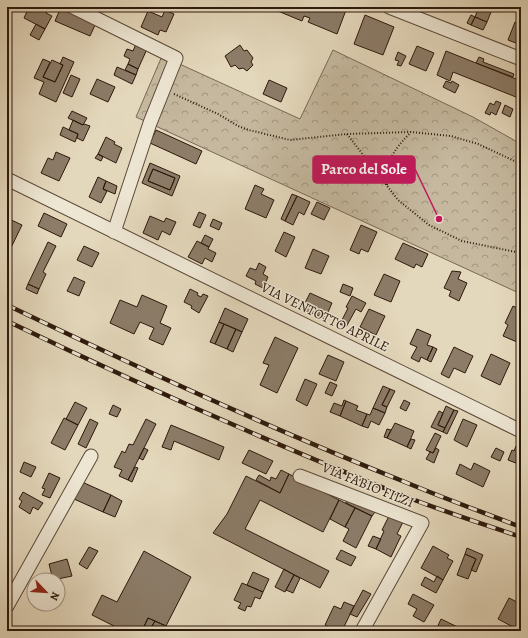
<svg xmlns="http://www.w3.org/2000/svg" width="528" height="638" font-family="Alegreya,serif">
<defs>
<pattern id="forest-crowns" width="20" height="18" patternUnits="userSpaceOnUse"><rect width="20" height="18" fill="#c5b89e"/><path d="M2 6a3 3 0 1 1 6 0M12 15a3 3 0 1 1 6 0" fill="none" stroke="#a0957f"/></pattern>
</defs>
<rect width="100%" height="100%" fill="#e4d8bc"/>
<filter id="stains"><feTurbulence type="fractalNoise" baseFrequency=".005" numOctaves="4"/><feColorMatrix values="0 0 0 0 .2 0 0 0 0 .09 0 0 0 0 .02 0 0 0 .5 -.17"/></filter>
<radialGradient id="worn" r=".72"><stop offset=".6" stop-color="#630" stop-opacity="0"/><stop offset="1" stop-color="#630" stop-opacity=".3"/></radialGradient>
<path fill="url(#forest-crowns)" stroke="#796855" d="M333 50 473 117 521 144V294L136 117 162 56 300 119Z"/>
<path fill="#8c7c68" stroke="#2d190c" fill-rule="evenodd" d="M29 7H49L46 13 52 16 45 29 24 18Z
M61 7 95 25 90 36 55 21Z
M273 7H339L346 10 337 34 308 22 310 18 304 16 302 21 273 9Z
M479 7H493L487 22 475 17Z
M165 10 174 14 166 32 160 30 158 35 141 27 148 11 162 17Z
M365 15 394 27 383 55 354 44Z
M471 15 475 17 471 25 467 23Z
M475 17 487 22 483 30 471 25Z
M515 22 521 24V45L508 40Z
M36 24 45 29 39 40 30 35Z
M136 44 147 49 138 69 128 64 130 59 124 56 127 49 133 51Z
M240 45 244 51 247 50 253 58 251 62 253 65 247 71 243 68 239 69 235 65 231 67 225 56Z
M417 46 434 53 426 71 409 64Z
M446 51 521 81V99L453 72 450 81 437 75Z
M398 52 406 56 401 66 397 65 399 61 395 60Z
M63 57 74 62 56 102 39 94 44 82 34 78 43 59 50 62 43 77 55 82 63 65 60 64Z
M479 57 484 59 483 62 514 74 513 77 476 63Z
M52 60 63 65 55 82 43 77Z
M128 64 138 69 136 75 125 70Z
M117 67 136 75 132 84 114 75Z
M71 75 80 79 72 97 63 93Z
M97 79 115 87 108 102 90 94Z
M269 80 287 88 281 102 263 94Z
M446 81 451 83 452 81 459 85 455 93 443 87Z
M496 101 501 103 496 115 491 112 490 115 485 113 490 103 494 105Z
M505 105 513 109 510 117 502 113Z
M72 111 87 118 83 125 68 118Z
M73 120 83 125 84 124 90 126 83 141 77 138 78 134 69 130Z
M63 127 78 134 75 142 60 135Z
M156 130 202 151 196 164 150 143Z
M106 137 115 142 114 144 122 148 116 163 98 154Z
M56 152 70 158 59 181 41 173 48 158 53 160Z
M98 154 103 157 101 161 95 158Z
M150 163 180 176 172 196 142 183ZM153 169 175 178 170 190 148 181Z
M153 169 175 178 170 190 148 181Z
M98 177 106 181 103 189 107 191 101 203 89 197Z
M106 181 117 186 115 194 103 189Z
M255 185 264 189 261 194 274 200 266 218 245 209Z
M292 194 297 196 285 221 281 219Z
M297 196 310 202 304 215 299 212 293 225 285 221Z
M317 202 330 208 324 220 311 214Z
M199 212 206 215 200 228 193 225Z
M44 213 67 224 61 237 38 226Z
M150 216 164 222 166 218 176 222 170 235 162 231 158 240 143 233Z
M7 218 22 225 7 256Z
M213 219 222 223 219 230 210 226Z
M361 225 377 232 368 252 361 249 359 254 350 250Z
M284 232 295 237 286 257 275 251Z
M205 235 213 239 209 247 201 243Z
M197 241 209 247 208 249 216 253 212 262 205 258 202 264 188 257Z
M48 242 56 246 43 272 46 274 39 289 28 284Z
M403 243 428 254 422 267 416 264 414 268 395 259Z
M84 246 99 253 92 267 77 260Z
M313 249 329 256 321 274 305 268Z
M259 263 266 267 263 274 268 277 263 288 255 284 256 281 246 276 250 268 256 270Z
M452 271 461 272 458 279 467 283 459 301 449 296 451 291 444 288Z
M384 274 400 281 391 302 374 295Z
M74 277 85 282 79 296 67 291Z
M28 284 39 289 37 294 26 289Z
M343 284 353 288 350 296 340 292Z
M190 289 198 293 197 295 201 297 203 294 208 296 199 313 191 308 192 306 184 302Z
M310 293 332 303 325 319 302 309Z
M142 295 167 306 160 323 171 328 163 345 149 339 154 328 140 322 134 334 110 323 120 300 137 307Z
M352 296 366 303 361 312 356 309 346 327 340 324 348 308 346 307Z
M513 306 521 310V324L519 327 521 328V333L517 342 503 336 508 325 505 323Z
M225 308 248 319 242 332 219 322Z
M369 309 385 316 376 335 360 327Z
M219 322 224 324 215 344 210 342Z
M224 324 236 329 227 349 215 344Z
M236 329 242 332 233 352 227 349Z
M417 329 431 335 427 345 433 347 427 360 421 357 419 362 411 358 417 347 410 344Z
M275 337 298 348 277 393 260 385 269 365 263 363Z
M433 347 437 349 431 362 427 360Z
M454 347 473 356 465 373 454 368 449 378 441 374Z
M491 354 510 363 500 385 481 376Z
M328 355 344 362 336 381 319 374Z
M305 379 317 384 307 406 296 400Z
M330 382 337 385 332 396 325 393Z
M383 386 390 389 382 405 387 407 385 413 373 408Z
M390 389 395 391 387 407 382 405Z
M344 400 346 401 340 416 330 412 334 403 342 406Z
M404 400 410 403 406 411 400 408Z
M346 401 358 406 356 410 367 414 362 426 340 416Z
M75 402 87 408 78 425 66 419Z
M113 405 121 409 117 417 109 414Z
M446 406 454 410 445 428 438 425Z
M373 408 385 413 379 425 371 421 368 428 362 426 367 414 370 415Z
M454 410 458 411 447 434 443 432Z
M439 411 443 413 438 425 445 428 443 432 431 427Z
M64 418 78 425 65 450 51 443Z
M90 419 98 423 86 448 78 444Z
M146 419 156 424 128 480 119 476 122 470 114 467 122 451 125 453 129 444 133 445Z
M463 419 477 425 467 447 454 440Z
M395 423 414 431 407 447 387 438Z
M171 425 224 447 219 460 174 441 171 450 162 447Z
M387 429 391 430 387 438 384 437Z
M435 433 441 436 433 453 426 450Z
M411 439 415 440 411 449 407 447Z
M516 446 521 449V465L508 460 512 450 514 451Z
M144 448 148 450 143 460 139 458Z
M436 448 439 450 434 463 426 459 430 452 433 453Z
M496 448 504 452 500 461 491 457Z
M249 450 273 461 266 474 242 463Z
M24 462 36 467 31 477 20 472Z
M474 463 490 471 483 487 456 474 460 464 471 470Z
M135 467 138 468 132 482 128 480Z
M281 470 289 474 280 493 256 480 259 475 270 481 271 477 276 479Z
M49 473 60 478 50 498 42 495 45 489 42 488Z
M289 474 339 500 323 532 260 500 245 529 329 571 320 588 213 533 227 514 246 476 280 493Z
M82 482 111 495 103 512 74 499Z
M23 492 43 503 38 510 33 507 30 514 19 507 22 501 19 499Z
M111 495 122 501 115 517 103 512Z
M347 499 375 512 372 516 346 503Z
M339 500 355 508 345 527 330 519Z
M355 508 372 516 356 548 343 541 349 529 345 527Z
M389 516 403 522 397 534 401 536 391 557 376 549 384 531 382 530Z
M373 536 381 539 376 549 368 546Z
M433 546 449 555 447 558 453 561 443 580 421 568Z
M89 547 98 551 87 569 79 564Z
M467 548 483 555 476 572 471 570 476 559 465 554Z
M341 550 356 557 351 566 336 559Z
M144 551 191 577 166 626 148 618 142 631H124L92 615 102 595 117 602Z
M465 554 476 559 468 579 457 575Z
M67 559 72 576 53 580 49 564Z
M284 569 294 575 285 592 275 587Z
M253 572 269 579 263 592 247 585Z
M294 575 300 578 293 593 286 590Z
M437 576 443 580 436 593 421 585 425 577 434 582Z
M242 583 263 592 260 599 255 597 251 607 247 606 245 611 238 608 241 603 234 600Z
M363 590 371 594 357 617 350 614Z
M413 594 434 605 424 622 413 616 417 609 408 604Z
M509 598 521 604V617L515 628 498 619Z
M344 602 354 606 342 631H338L325 625 334 606 341 609Z
M148 618 155 621 149 631H142Z
M441 619 466 631H438L436 630Z
M155 621 166 626 163 631H149Z"/>
<g fill="none" stroke-linecap="round" stroke-linejoin="round">
<g stroke="#5b4938" stroke-width="15">
<path id="street" d="M73 7 176 58 150 123 114 232
M389 7 521 59
M7 179 521 431
M300 476 422 523 362 631
M7 606 91 456"/>
</g>
<path stroke="#2d190c" stroke-width="2" stroke-dasharray="1 2" stroke-linecap="butt" d="M174 94 218 114 238 126 249 130 290 140 347 134 411 132 451 136 478 144 521 164
M347 134 398 200 429 225 462 241 521 253
M387 185C384 162 395 149 410 133"/>
<use href="#street" stroke="#ede6d3" stroke-width="13"/>
<g stroke="#2d190c" stroke-width="4.5">
<path id="rail" d="M7 305C138 368 270 428 405 482 443 498 482 512 521 527
M7 321C136 383 266 441 399 494 439 510 480 523 521 537"/>
</g>
<use href="#rail" stroke="#ede6d3" stroke-width="3" stroke-dasharray="9" stroke-linecap="butt"/>
</g>
<g text-anchor="middle" dominant-baseline="central" stroke-width="3" stroke-linejoin="round" paint-order="stroke">
<g font-size="14" fill="#2d190c" stroke="#ede6d3">
<text transform="translate(325 317) rotate(26)">VIA VENTOTTO APRILE</text>
<text transform="translate(368 485) rotate(22)">VIA FABIO FILZI</text>
</g>
</g>
<path fill="none" stroke="#c2185b" stroke-width="1.5" d="M439 219L415 169"/>
<circle fill="#c2185b" stroke="#ede6d3" stroke-width="1.5" cx="439" cy="219" r="4"/>
<rect fill="#c2185b" stroke="#c2185b" stroke-width="1.5" x="313" y="156" width="102" height="27" rx="4"/>
<g font-size="15" text-anchor="middle" font-weight="bold" fill="#fff">
<text x="364" y="174">Parco del Sole</text>
</g>
<rect width="528" height="638" fill="none" stroke="#e4d8bc" stroke-width="24"/>
<rect x="8" y="8" width="512" height="622" fill="none" stroke="#2d190c" stroke-width="2"/>
<rect x="12" y="12" width="504" height="614" fill="none" stroke="#2d190c"/>
<g transform="translate(46 592) rotate(115)"><circle r="19" fill="#ede6d3" stroke="#a09483"/>
<path d="M0-3L7 15L0 10L-7 15Z" fill="#8f2418"/>
<text y="-6" font-size="11" font-weight="bold" text-anchor="middle" fill="#2d190c">N</text>
</g>
<rect width="100%" height="100%" filter="url(#stains)"/>
<rect width="100%" height="100%" fill="url(#worn)"/>
</svg>
